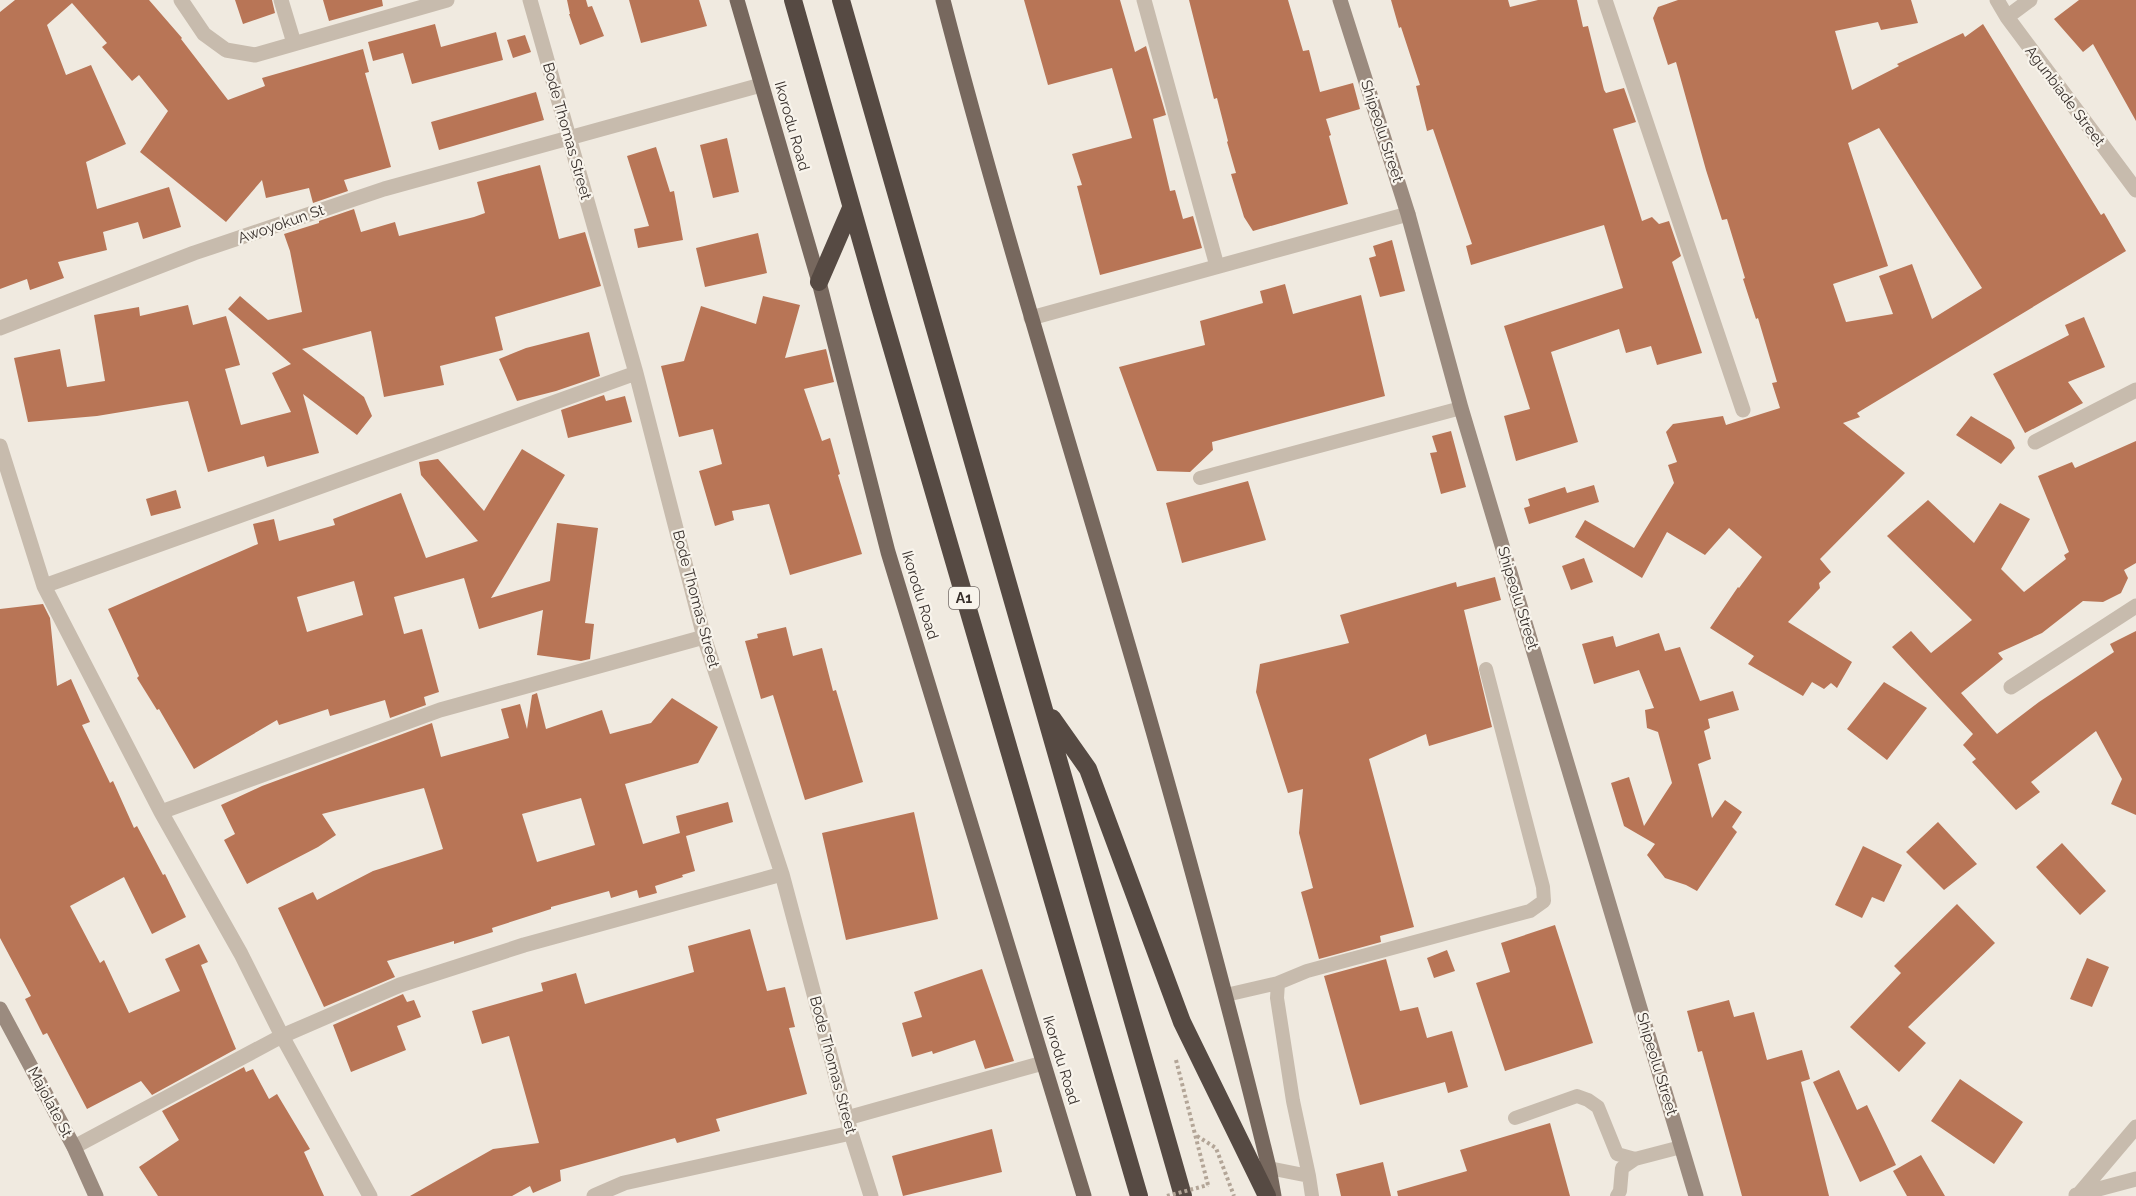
<svg xmlns="http://www.w3.org/2000/svg" width="2136" height="1196" font-family="Raleway,sans-serif">
<rect width="100%" height="100%" fill="#f0eae0"/>
<path fill="#b87556" fill-rule="evenodd" d="M15 0H149L182 38 181 39 228 100 265 86 262 78 363 49 369 72 365 73 391 167 344 180 348 191 313 203 309 188 266 198 262 180 226 222 140 152 168 111 139 75 132 81 102 47 107 43 72 3 47 25 66 75 91 65 126 144 86 162 97 209 169 187 181 227 143 239 138 222 103 232 107 250 58 262 64 278 30 290 27 279 0 289V12Z
M235 0H272L275 13 243 24Z
M323 0H382L383 6 329 21Z
M567 0H586L588 7 592 6 604 36 580 45 569 14H570Z
M629 0H699L707 26 641 43Z
M1024 0H1120L1135 52 1146 46 1166 115 1153 119 1170 191 1175 190 1183 219 1193 216 1202 248 1100 275 1077 186 1082 185 1072 154 1132 138 1112 68 1048 85Z
M1189 0H1288L1303 51 1309 50 1320 92 1353 83 1360 109 1326 119 1331 135 1329 136 1348 204 1253 231 1244 217 1231 174 1236 173 1227 142 1228 141 1217 98 1214 99Z
M1391 0H1508L1510 7 1538 0H1577L1583 27 1588 26 1604 90 1606 93 1624 88 1636 122 1613 129 1642 221 1652 217 1659 224 1669 221 1681 256 1672 262 1702 353 1657 365 1651 346 1626 353 1619 329 1551 352 1578 442 1516 461 1504 416 1530 409 1504 326 1623 288 1604 225 1471 265 1466 246 1472 244 1433 129 1427 131 1416 86 1420 85 1401 27 1399 28Z
M1678 0H1911L1918 23 1881 30 1878 22 1835 31 1852 90 1899 66 1897 64 1963 33 1965 37 1983 24 2101 215 2104 213 2126 251 1857 413 1860 417 1843 423 1905 473 1820 559 1831 572 1819 583 1820 588 1788 622 1852 662 1837 688 1831 683 1824 689 1812 682 1803 696 1748 664 1754 656 1710 628 1738 587 1739 588 1762 557 1729 528 1705 555 1667 532 1642 578 1575 537 1585 520 1634 548 1674 483 1668 465 1677 462 1666 432 1673 424 1723 416 1726 425 1780 408 1772 383 1777 382 1758 318 1756 319 1743 279 1745 278 1727 219 1722 220 1706 170 1676 62 1668 65 1653 18 1658 7ZM1879 128 1982 288 1932 319 1912 264 1879 276 1893 314 1846 322 1833 284 1888 266 1848 143Z
M2079 0H2136V121L2093 44 2083 52 2054 19Z
M435 24 441 47 496 32 503 60 412 84 403 53 373 61 368 42Z
M525 35 531 52 513 58 507 40Z
M536 92 544 120 439 150 431 122Z
M727 138 739 192 713 198 700 145Z
M656 147 670 192 674 191 683 240 638 248 634 229 649 226 627 156Z
M540 165 559 239 585 232 601 286 495 317 503 350 440 366 444 385 384 397 371 331 302 349 364 397 372 416 357 435 303 394 319 453 267 467 264 456 208 472 188 401 97 416 28 422 14 358 60 349 67 387 105 381 94 315 139 307 140 316 188 305 193 325 226 316 240 365 225 369 241 425 291 412 272 373 291 364 228 309 240 296 268 320 302 312 290 251 284 234 319 223V221L354 209 361 232 395 222 399 236 474 217 485 213 477 182Z
M758 233 767 273 705 287 696 248Z
M1392 240 1405 291 1380 297 1369 258 1376 256 1373 246Z
M1285 284 1293 314 1361 295 1385 396 1212 442 1213 450 1190 472 1157 471 1119 367 1205 345 1200 321 1263 303 1260 291Z
M763 296 800 305 785 358 826 349 834 382 804 389 822 441 830 438 840 474 838 475 862 554 790 575 769 504 732 511 734 520 715 526 699 471 722 464 713 429 679 437 661 366 684 361 701 306 756 324Z
M2084 317 2105 367 2068 382 2083 403 2025 433 1993 374 2069 335 2065 325Z
M589 332 600 376 556 391 517 401 499 359 526 348Z
M604 395 606 401 625 396 632 422 568 438 561 410Z
M1971 416 2011 440 2015 448 2001 464 1956 435Z
M1451 431 1466 487 1441 494 1430 453 1437 452 1432 436Z
M2136 441V563L2124 570 2128 578 2121 593 2103 602 2083 601 2042 633 1998 653 2003 659 1961 693 1997 734 2039 702 2114 652 2110 644 2136 631V815L2111 804 2122 779 2096 731 2031 782 2040 792 2016 810 1972 762 1976 759 1963 745 1973 734 1892 647 1911 631 1931 653 1972 620 1887 536 1928 500 1974 543 2000 503 2030 519 2001 569 2024 592 2066 559 2064 555 2069 552 2038 476 2072 462 2075 468Z
M522 449 565 475 491 598 550 581 557 523 598 528 585 623 594 624 590 659 581 661 537 655 543 610 479 629 464 578 394 597 404 634 422 629 439 692 424 697 426 705 390 718 385 700 330 716 328 709 279 725 277 720 194 769 159 709 157 710 137 678 139 676 108 609 258 544 253 524 274 519 279 541 335 525 333 519 401 493 426 558 478 541 421 475 419 462 438 459 484 511ZM354 581 363 615 307 632 297 597Z
M1248 481 1266 540 1182 563 1166 503Z
M1594 485 1599 502 1529 524 1524 508 1530 506 1528 499 1565 487 1567 493Z
M176 490 181 508 151 516 146 499Z
M1584 558 1593 582 1571 590 1562 566Z
M1495 577 1501 600 1464 610 1492 727 1429 746 1426 734 1369 759 1414 927 1380 936 1381 942 1319 959 1301 892 1313 888 1299 833 1303 789 1288 793 1256 692 1260 664 1349 643 1340 615 1456 582 1457 587Z
M43 604 50 618 57 686 71 679 90 722 82 725 110 783 113 781 134 828 137 826 163 875 165 874 186 917 152 934 124 877 70 906 100 963 104 960 129 1013 180 991 165 959 199 944 208 962 201 965 236 1049 152 1095 141 1081 87 1109 47 1033 43 1035 25 999 31 996 0 938V609Z
M786 627 793 656 822 648 833 691 836 690 863 782 805 800 773 695 761 699 745 641 758 638 757 634Z
M1659 633 1665 651 1680 647 1700 701 1733 691 1739 710 1708 719 1710 728 1704 731 1711 759 1698 764 1712 818 1725 800 1742 812 1732 827 1737 832 1697 891 1686 885 1665 878 1647 855 1655 844 1624 826 1611 783 1629 777 1644 826 1672 783 1658 732 1647 728 1645 710 1654 708 1639 670 1594 684 1582 644 1613 636 1616 647Z
M1884 682 1927 708 1887 760 1847 729Z
M537 693 546 729 602 710 610 734 651 723 672 698 718 727 698 763 625 784 643 844 680 833 676 816 728 802 733 822 686 836 695 871 682 875 683 877 655 886 657 893 639 898 637 890 611 898 609 891 551 907V909L492 928 493 932 454 944V941L387 961 395 977 324 1007 278 908 313 892 317 900 373 871 443 849 424 788 322 814 336 835 318 847 247 884 224 840 235 834 221 805 262 786 432 723 441 757 509 738 501 709 520 704 527 729 532 695ZM581 798 595 845 537 862 522 814Z
M914 812 938 919 846 940 822 833Z
M1938 822 1977 864 1944 890 1906 852Z
M2062 843 2106 891 2080 915 2036 867Z
M1863 846 1902 865 1884 902 1872 897 1862 918 1835 905Z
M1957 904 1995 943 1908 1027 1926 1043 1899 1072 1850 1027 1901 973 1894 966Z
M1555 925 1593 1043 1505 1071 1476 983 1510 972 1501 943Z
M750 929 767 991 785 987 795 1027 789 1028 807 1094 716 1119 720 1131 677 1143 675 1138 560 1170 561 1181 533 1193 530 1186 512 1196H410L493 1149 539 1143 509 1036 482 1044 472 1011 543 991 541 983 576 973 585 1004 694 972 688 946Z
M1447 950 1455 971 1434 978 1427 958Z
M2087 958 2109 967 2092 1007 2070 999Z
M1386 959 1400 1011 1418 1007 1427 1038 1452 1031 1468 1087 1448 1093 1445 1082 1360 1105 1324 976Z
M982 969 1014 1061 985 1069 975 1040 933 1054 932 1051 912 1057 902 1023 922 1017 914 992Z
M403 994 407 1002 414 1000 421 1017 397 1026 406 1050 351 1072 333 1025Z
M1729 1000 1734 1017 1754 1012 1767 1060 1802 1050 1810 1079 1801 1082 1829 1196H1742L1702 1051 1698 1052 1687 1011Z
M244 1067 246 1072 253 1069 269 1099 277 1094 310 1149 304 1152 324 1196H158L139 1167 179 1140 162 1111Z
M1839 1070 1857 1110 1867 1105 1896 1165 1860 1182 1813 1082Z
M1960 1079 2023 1122 1994 1164 1931 1121Z
M1550 1123 1570 1196H1398L1397 1191 1467 1171 1460 1150Z
M992 1129 1002 1172 903 1196 892 1156Z
M1921 1155 1945 1196H1907L1893 1171Z
M1383 1162 1391 1196H1341L1336 1174Z"/>
<g fill="none" stroke-linecap="round" stroke-linejoin="round">
<path stroke="#b3a597" stroke-width="4" stroke-dasharray="3 3" stroke-linecap="butt" d="M1176 1060 1208 1185
M1197 1136 1216 1148 1234 1196"/>
<path stroke="#c7bbad" stroke-width="14" d="M1200 478 1461 408
M1226 995 1278 983
M1515 1118 1577 1096 1588 1100 1598 1107 1617 1154 1635 1159
M1269 1168 1309 1176 1312 1196
M1309 1176 1293 1101 1277 998 1278 983 1307 971 1530 911 1544 901 1543 887 1486 669
M1617 1196 1620 1191 1622 1168 1635 1159 1681 1147"/>
<path stroke="#c7bbad" stroke-width="15" d="M181 0 204 34 226 50 255 55 447 0
M281 0 294 43
M530 0 636 373 704 637 782 874 851 1133 871 1196
M1144 0 1217 266
M1605 0 1743 410
M1997 0 2007 17 2136 190
M2007 17 2030 0
M1031 318 1408 214
M0 328 194 253 384 189 761 85
M2035 442 2136 390
M0 446 44 586 161 812 241 954 282 1036 370 1196
M44 586 636 373
M2011 687 2136 606
M161 812 440 710 704 637
M847 1118 1043 1063
M74 1147 282 1036 400 985 524 945 782 874
M2079 1194 2136 1127
M2076 1195 2136 1179
M594 1196 624 1183 851 1133"/>
<path stroke="#9b8b7f" stroke-width="15" d="M1340 0 1408 214 1461 408 1696 1196
M0 1009 74 1147 96 1196"/>
<path stroke="#77685e" stroke-width="15" d="M737 0 819 282 888 552 1084 1196
M943 0C1004 236 1078 469 1145 703 1189 857 1231 1012 1269 1168L1274 1196"/>
<path stroke="#564a43" stroke-width="18" d="M793 0 880 307 1139 1196
M841 0 1183 1196
M819 282 851 208
M1052 718 1088 769 1182 1022 1267 1196"/>
<path stroke="#b3a597" stroke-width="4" stroke-dasharray="3 3" stroke-linecap="butt" d="M1167 1196 1208 1185"/>
</g>
<g text-anchor="middle" dominant-baseline="central" stroke-width="4.5" stroke-linejoin="round" paint-order="stroke">
<rect fill="#f8f4ec" stroke="#716a65" stroke-width="1.5" x="949" y="587" width="30" height="22" rx="4.5"/>
<g font-size="14" font-weight="bold" fill="#372f2b">
<text x="964" y="598">A1</text>
</g>
<g font-size="15" fill="#372f2b" stroke="#f8f4ec">
<text transform="translate(2065 96) rotate(53)">Agunbiade Street</text>
<text transform="translate(792 126) rotate(74)">Ikorodu Road</text>
<text transform="translate(567 131) rotate(74)">Bode Thomas Street</text>
<text transform="translate(1382 131) rotate(72)">Shipeolu Street</text>
<text transform="translate(281 224) rotate(-19)">Awoyokun St</text>
<text transform="translate(920 595) rotate(73)">Ikorodu Road</text>
<text transform="translate(1518 598) rotate(73)">Shipeolu Street</text>
<text transform="translate(696 599) rotate(75)">Bode Thomas Street</text>
<text transform="translate(1061 1060) rotate(73)">Ikorodu Road</text>
<text transform="translate(1657 1064) rotate(73)">Shipeolu Street</text>
<text transform="translate(833 1065) rotate(75)">Bode Thomas Street</text>
<text transform="translate(50 1102) rotate(62)">Majolate St</text>
</g>
</g>
</svg>
